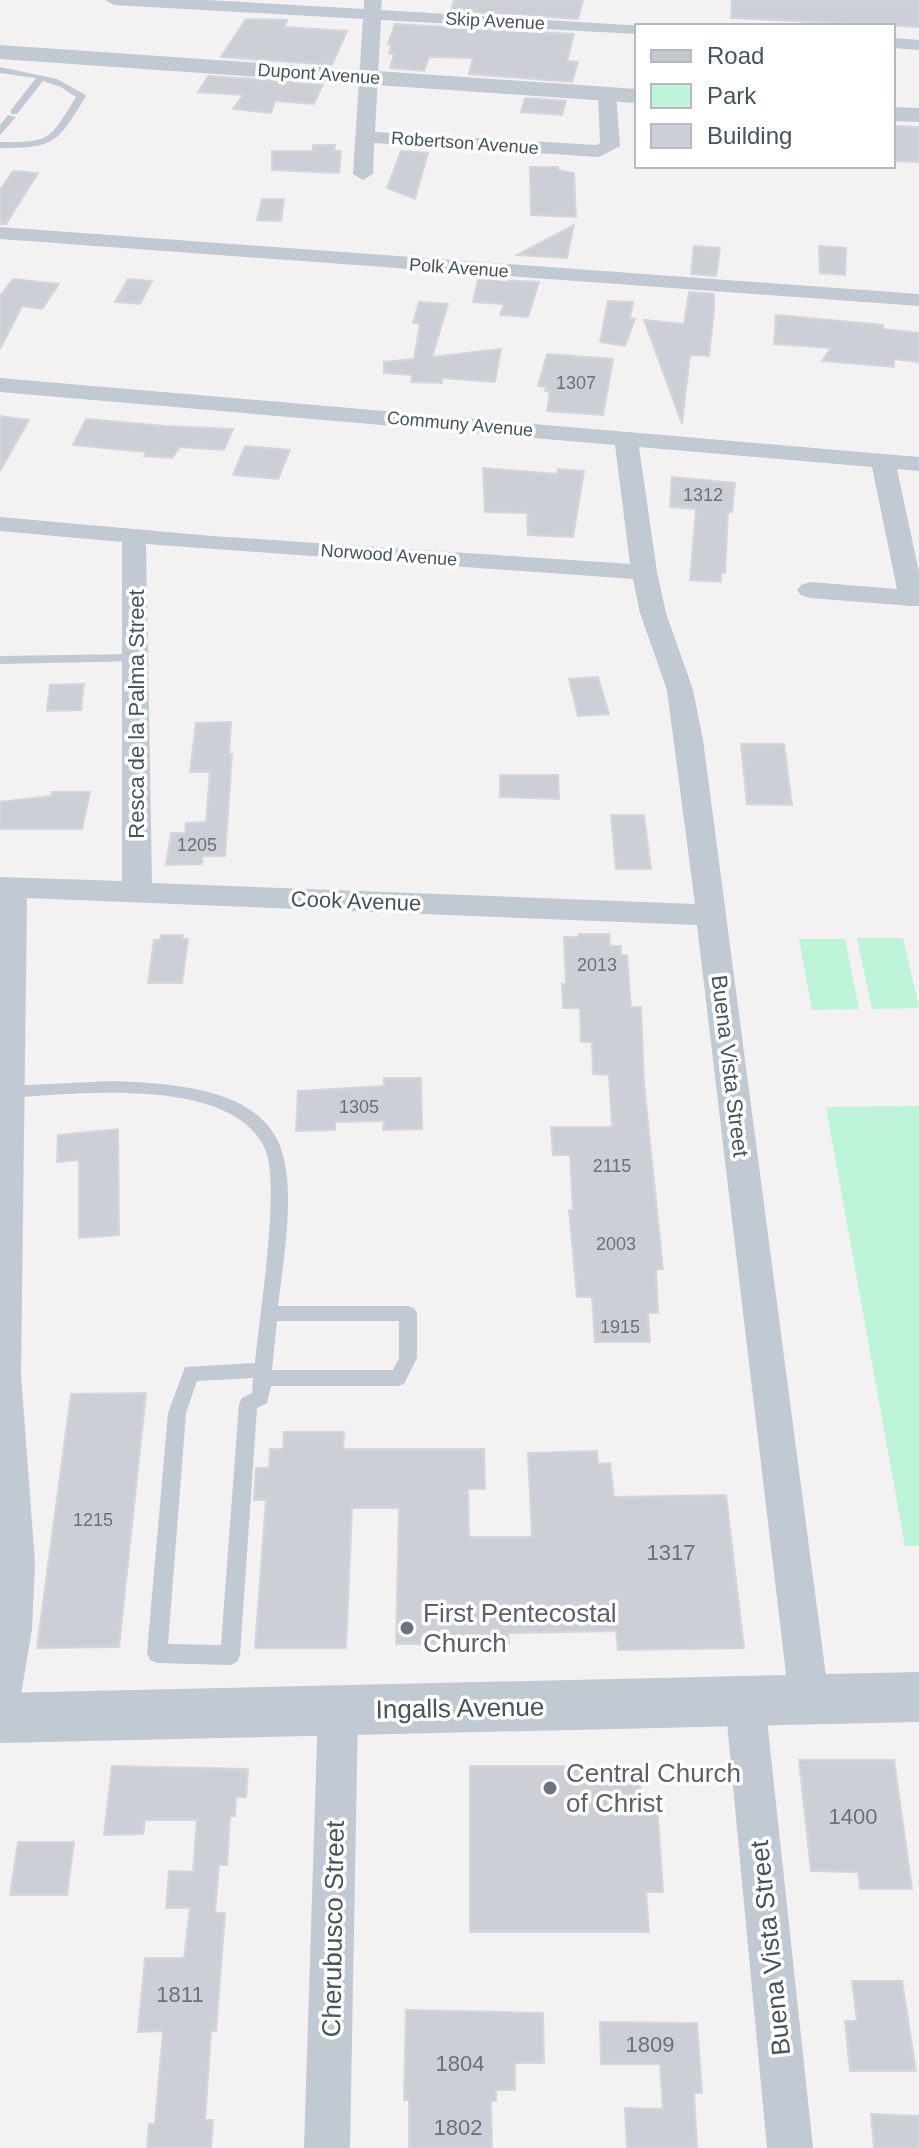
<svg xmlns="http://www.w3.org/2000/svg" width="919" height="2148" font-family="Helvetica,sans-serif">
<rect width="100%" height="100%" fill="#f3f1f1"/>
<path fill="#bdf3d8" d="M857 938H903L919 1008 872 1009Z
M799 939H845L859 1009 812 1010Z
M919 1106V1546H905L826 1107Z"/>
<path fill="#cdcfd6" stroke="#d4d6dd" stroke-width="2" d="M454 0H583L578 19 451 11Z
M732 0H919V27L731 18Z
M246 19 287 20 285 27 347 31 332 65 221 57Z
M395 24 574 34 567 61 578 62 572 82 469 74 473 58 429 57 424 71 390 68 394 54H389L391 44H388Z
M208 76 323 84 314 104 275 101 271 113 233 109 243 95 198 92Z
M525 98 566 101 562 115 521 112Z
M893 126 919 127V162L893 161Z
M313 145H335L334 151H341L339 173 272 170V151H313Z
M401 151 428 153 415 199 387 188Z
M530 167H558V170L574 173 576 217 531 215Z
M13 171 38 173 6 224H0V190Z
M262 199H284L281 221 257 220Z
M574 225 567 258 517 255Z
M694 246 720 248 716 276 691 274Z
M819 246 846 248 845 275 820 273Z
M13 279 59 284 42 309 22 306 0 349V296Z
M128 279 152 281 140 304 115 302Z
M478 279 539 282 528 317 500 315 504 304 473 302Z
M689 292 714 294V310L709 356 690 355 682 424 644 320 684 324Z
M608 301 633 302 630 318 635 319 625 346 600 342Z
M419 302 448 304 432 357 501 349 495 382 442 378V383L411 382 412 375 384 373V362L414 359 420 323H413Z
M776 315 883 325V329L919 333V362L894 359V367L822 361 831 348 774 344Z
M547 354 613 359 603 415 547 411 550 392 545 391 546 387 538 386Z
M0 416 29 420 0 471Z
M86 419 165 426 233 429 224 450 180 447 172 458 144 456 146 452 73 445Z
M245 446 290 450 278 479 233 475Z
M483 468 557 474 558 469 584 471 573 537 528 535 527 513 485 512Z
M672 477 735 483 732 512H728L725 573H721V582L690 580 696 509 670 507Z
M598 677 609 714 578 716 569 679Z
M84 684 81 710 47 711 50 685Z
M231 722 229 754H232L225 856H203L202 864 166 865 171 833H185L186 823 206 822 210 772H190L196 723Z
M741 744H784L792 805 747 804Z
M500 775H558L559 799 500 797Z
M52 792H90L82 829H0V802L51 796Z
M611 815H644L651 869H616Z
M579 934H609L610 946H621V955H627L631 1007H641L644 1084 663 1269 656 1270 658 1313H648L650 1342H595L592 1297H577L569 1210H573L570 1155H553L551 1127H612L609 1075 593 1074 592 1042H581L580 1008H563L562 984H566L564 937H579Z
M161 935H183L182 939H188L182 983H148L154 940H160Z
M384 1078H421L422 1129 383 1130 384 1121 335 1122V1130L296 1131 298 1091 384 1086Z
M118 1129 119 1235 79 1238V1160L57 1162 58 1135Z
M146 1393 119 1647 37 1648 71 1394Z
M284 1432H344L343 1449H484L485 1489H468L469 1537H532L528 1453 597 1451 598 1464 610 1463 614 1497 726 1495 744 1648 618 1650 616 1631 508 1633 509 1644H396L399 1508H352L346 1648H255L266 1500H254L256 1468H269L270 1449H283Z
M799 1760H894L912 1889H860L858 1872 811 1871Z
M112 1766 248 1769 246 1797H236L235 1816H230L227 1865H219L215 1913H225L216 2031H211L205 2120H213L211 2147H147L149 2124H155L163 2031 138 2032 145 1958H184L190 1908H166L169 1871 193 1872 197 1820H145L143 1834 104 1835Z
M470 1766H639L641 1799 657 1803 663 1892H646L649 1932H470Z
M18 1842H74L67 1895H10Z
M852 1981H902L916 2071H850L845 2021H857Z
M406 2010 543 2013 544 2063H515V2090H496V2101H491L492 2148H409V2100H404Z
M600 2022 697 2023 702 2093H694L697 2148H627L625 2108 663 2109 660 2064H601Z
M871 2114 919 2116V2148H874Z"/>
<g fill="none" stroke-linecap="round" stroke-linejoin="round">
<path fill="#c1c9d3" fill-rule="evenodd" d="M0 67 57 79 84 94 86 96C57 143 56 148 0 148V142C51 143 50 139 76 97L61 87 43 81 17 114H11V110L36 78 0 73Z
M8 115 16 117 0 135V125Z
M135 654 140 655V661L0 664V656Z
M113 1081C172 1084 268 1086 284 1159 294 1203 283 1262 278 1306H408L414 1308 417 1313V1358L404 1384 398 1386H271L267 1403 257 1408 240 1655 237 1662 230 1665 157 1663 150 1660 147 1653 168 1413 185 1367 255 1363C259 1318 281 1185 265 1149 232 1075 74 1094 8 1098L2 1096 0 1092 2 1088 8 1086ZM277 1321H399V1358L393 1370H272ZM253 1378 252 1393 242 1398 239 1404 221 1645 168 1644 186 1413 197 1381Z"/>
<path fill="#c1c9d3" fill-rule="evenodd" d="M105 0H207L364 9V0H382L381 10 644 26H637V34L381 20 375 132 596 145 600 143 598 94 607 88 616 94 620 146 599 157 374 143 373 174 363 180 353 174 363 19 114 5Z
M893 38 919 40V50L893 48Z
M0 227 919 294V306L0 239Z
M0 378 919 457V471L897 469 919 572V606H912L810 598 801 595 797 590 801 585 810 582 897 589 872 467 639 447 657 572 666 613 693 690 703 740 829 1699 823 1713 809 1719 795 1713 789 1699 697 925 27 898 21 1375 35 1563 32 1629 20 1700 14 1714 0 1720V877L122 881V542L0 531V517L212 536 630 564 615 445 0 392ZM146 544 633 579 640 613 667 690 695 904 152 883Z
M745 1681 759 1687 765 1701 813 2148H767L725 1701 731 1687Z
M338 1690 352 1696 358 1710 350 2148H304L318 1710 324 1696Z"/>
<path fill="#c1c9d3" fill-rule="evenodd" d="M0 45 637 89V103L0 59Z
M893 107 919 108V122L893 121Z
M919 1672V1722L0 1743V1693Z"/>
</g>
<g fill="#6b7280" stroke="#fff" stroke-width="3">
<circle cx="407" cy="1628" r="8"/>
<circle cx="550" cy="1788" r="8"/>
</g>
<g text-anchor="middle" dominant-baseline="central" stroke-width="7" stroke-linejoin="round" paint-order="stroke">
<g font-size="18" fill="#475260" stroke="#fff">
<text transform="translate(495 21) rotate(3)">Skip Avenue</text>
<text transform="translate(319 74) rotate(4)">Dupont Avenue</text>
<text transform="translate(465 143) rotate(4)">Robertson Avenue</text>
<text transform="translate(459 268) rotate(4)">Polk Avenue</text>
<text transform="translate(460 424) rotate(5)">Communy Avenue</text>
<text transform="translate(389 555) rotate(4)">Norwood Avenue</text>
</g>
<g font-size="18" fill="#68717e">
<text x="576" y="383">1307</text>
<text x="703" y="495">1312</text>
<text x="197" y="845">1205</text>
<text x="597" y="965">2013</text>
<text x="359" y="1107">1305</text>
<text x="612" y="1166">2115</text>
<text x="616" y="1244">2003</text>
<text x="620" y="1327">1915</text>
<text x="93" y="1520">1215</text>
</g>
<g font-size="22" fill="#475260" stroke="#fff">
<text transform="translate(136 714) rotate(-90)">Resca de la Palma Street</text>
<text transform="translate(356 901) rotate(2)">Cook Avenue</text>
<text transform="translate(730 1066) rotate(83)">Buena Vista Street</text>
</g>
<g font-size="22" fill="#68717e">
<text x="671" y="1552">1317</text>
<text x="853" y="1816">1400</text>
<text x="180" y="1994">1811</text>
<text x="650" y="2044">1809</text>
<text x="460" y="2063">1804</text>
<text x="458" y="2127">1802</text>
</g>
<g font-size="26" fill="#5b616d" stroke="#fff" text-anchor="start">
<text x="423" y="1613">First Pentecostal<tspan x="423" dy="30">Church</tspan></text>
<text x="566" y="1773">Central Church<tspan x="566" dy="30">of Christ</tspan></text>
</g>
<g font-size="26" fill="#475260" stroke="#fff">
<text transform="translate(460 1708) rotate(-1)">Ingalls Avenue</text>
<text transform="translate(333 1929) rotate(-89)">Cherubusco Street</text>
<text transform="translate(770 1948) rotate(-96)">Buena Vista Street</text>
</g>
</g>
<rect x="635" y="24" width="260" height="144" fill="#ffffff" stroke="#b5babf" stroke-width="2"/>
<rect x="651" y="50" width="40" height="12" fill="#c1c9d3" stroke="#b5babf" stroke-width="2"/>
<text x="707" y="64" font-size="24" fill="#475260">Road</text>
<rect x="651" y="84" width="40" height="24" fill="#bdf3d8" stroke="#b5babf" stroke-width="2"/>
<text x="707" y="104" font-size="24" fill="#475260">Park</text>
<rect x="651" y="124" width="40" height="24" fill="#cdcfd6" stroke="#b5babf" stroke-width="2"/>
<text x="707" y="144" font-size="24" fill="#475260">Building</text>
</svg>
